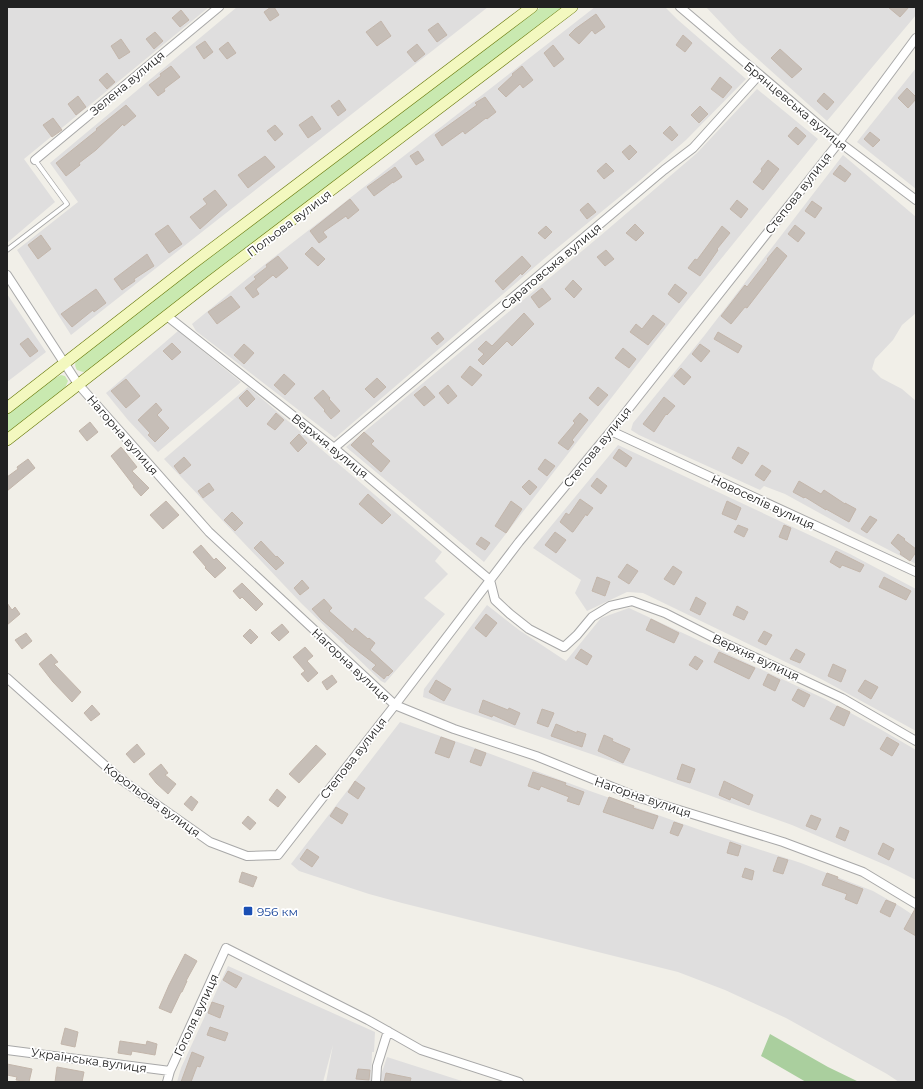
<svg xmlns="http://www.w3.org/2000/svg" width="923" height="1089" font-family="Montserrat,sans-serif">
<rect width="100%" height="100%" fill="#f1efe8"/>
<path fill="#dfdede" d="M7 7H209L24 159 55 202 7 243Z
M237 7H488L71 335 17 250 78 202 50 163Z
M595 7H665L678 20 746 79 686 140 639 181 545 258 335 438 196 331 192 324 264 265Z
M706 7H916V15L827 121 739 42Z
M916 68V189L857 142Z
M757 89 818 139 678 312 484 562 346 447 600 236 697 153Z
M843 155 916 217V313L902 325 893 340 875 359 872 369 881 378 902 389 916 401V564L854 532 785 494 764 486 760 490 639 435 631 430 633 423 704 336Z
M7 294 46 352 7 382Z
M178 331 241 382 158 452 128 420 106 393Z
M248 387 442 552 435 561 448 574 424 598 445 614 385 683 381 681 301 603 164 459Z
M618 445 850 554 916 589V731L823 680 643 593 627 592 587 611 575 593 581 580 533 548Z
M487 605 519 630 566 661 601 618 629 608 825 699 880 729 916 750V880L888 866 792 825 647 773 423 697 424 689Z
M400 722 472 747 590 791 703 831 801 863 873 891 901 907 916 917V1082H899L887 1074 786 1018 725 990 678 972 402 903 369 894 299 871 291 864Z
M228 966 375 1032 374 1052H372L371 1082H326L333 1045 323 1082H177L181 1068Z
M387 1057 465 1082H380V1078Z"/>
<path fill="#c9e9b0" d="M541 7H564L88 371 83 372 77 370C74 365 75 362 78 357Z
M61 375 65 376 68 381 65 388 7 434V414L49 381Z"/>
<path fill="#aacf9e" d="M770 1034 828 1067 859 1082H806L761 1056Z"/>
<path fill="#c6beb7" stroke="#c3b6ab" d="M271 7H274L279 15 270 21 264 12Z
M888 7H909L900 17Z
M181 10 189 20 180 27 172 18Z
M596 14 605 27 595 34 592 30 579 44 569 35 575 29Z
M381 21 391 36 377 46 366 32Z
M438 23 447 35 437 42 428 30Z
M155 32 163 41 154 49 146 39Z
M683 35 692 43 685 52 676 45Z
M121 39 130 52 119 59 111 46Z
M205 41 213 52 204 59 196 47Z
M228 42 236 53 227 59 219 49Z
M417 44 425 54 415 62 407 52Z
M553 45 564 59 554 67 544 53Z
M780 49 802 69 792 78 771 58Z
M171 66 180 77 164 89 165 91 158 96 149 85 161 76 160 74Z
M522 66 533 80 523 88 520 84 506 97 498 89 513 75 512 74Z
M107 73 115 82 107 89 99 80Z
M720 77 732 87 723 98 711 89Z
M907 88 916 97V99L908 108 898 98Z
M824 93 834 102 827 110 817 101Z
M78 96 86 107 76 115 68 104Z
M485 97 496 112 487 119 486 118 465 134 463 131 442 146 435 135 477 105 475 103Z
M339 100 346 110 338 116 331 106Z
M126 105 136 116 124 126 123 124 96 150 79 163 80 165 66 176 56 163 97 130 96 129Z
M700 106 708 114 699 123 691 115Z
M312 116 321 129 308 138 299 125Z
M53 118 62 130 52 137 43 125Z
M275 125 283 134 275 141 267 131Z
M670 126 678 135 672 141 663 133Z
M796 127 806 136 798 145 788 136Z
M870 132 880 140 873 147 864 139Z
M630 145 637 152 629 160 622 152Z
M418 151 424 160 416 165 410 156Z
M265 156 275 167 248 188 238 175Z
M768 160 779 169 763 190 753 182 762 171 761 169Z
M606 163 614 171 604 179 597 171Z
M840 165 851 174 845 182 833 174Z
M395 167 402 177 393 183V182L374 196 367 187Z
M215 190 227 205 200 229 190 217 207 204 203 199Z
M350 199 359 210 348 219 346 216 323 232 327 237 319 243 310 231Z
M737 200 748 209 741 218 730 209Z
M812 201 822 208 815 218 805 211Z
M588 203 596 212 587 219 580 210Z
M635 224 644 233 636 241 626 233Z
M168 225 182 244 169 253 155 234Z
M795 225 805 233 798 242 788 234Z
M546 226 552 232 545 239 538 233Z
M722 226 730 233 717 249 718 250 700 276 688 268 695 259 697 260Z
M41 235 51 249 38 259 28 245Z
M312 247 325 259 318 266 305 254Z
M777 247 787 256 747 308 745 307 731 324 721 316 745 285 747 287 768 260 767 259Z
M606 250 614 259 605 266 597 257Z
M147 254 154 266 134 279 135 281 122 290 114 279Z
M278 256 288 268 276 278 273 275 256 289 259 294 253 298 245 288 256 279 254 277 267 267 266 265Z
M522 256 531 266 522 275 521 273 503 290 495 281Z
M573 280 582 289 574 298 565 289Z
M675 284 687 293 679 303 668 294Z
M542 288 551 299 539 308 531 297Z
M96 289 106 303 94 312 93 310 72 327 61 314Z
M231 296 240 307 217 324 208 312Z
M524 313 534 324 512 346 507 341 483 365 478 360 484 354 478 349 486 341 492 346Z
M653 315 665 324 648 345 630 332 636 324 642 329Z
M438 332 444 339 437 345 431 338Z
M718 332 742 346 738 353 714 339Z
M28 338 38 351 30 357 20 344Z
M172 343 181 352 172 360 163 351Z
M244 344 254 353 244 364 234 355Z
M700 344 710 351 701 362 692 354Z
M623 348 636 359 629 368 615 358Z
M470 366 482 375 472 386 461 377Z
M681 368 691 377 684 385 674 376Z
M284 374 295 384 285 395 274 385Z
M377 378 386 387 374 398 365 389Z
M126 379 140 396 126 408 111 391Z
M448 385 457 396 448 404 439 393Z
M425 386 435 397 424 406 414 395Z
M598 387 608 395 598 406 589 398Z
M247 390 255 399 247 407 239 398Z
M323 390 330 398 329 399 340 411 331 419 324 411 325 410 314 398Z
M664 397 675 406 667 415 666 414 654 432 643 424Z
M156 403 162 410 157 415 169 428 155 442 148 435 150 433 138 420Z
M276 413 284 420 275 430 267 424Z
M580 413 588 420 572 440 574 442 568 450 558 443 575 423 573 421Z
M90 422 98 432 87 441 79 431Z
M364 432 374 441 371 444 390 461 381 472 351 445Z
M299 434 307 443 298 452 290 443Z
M121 447 137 467 132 471 149 488 141 496 133 487 134 486 111 456Z
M738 447 749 453 742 464 732 458Z
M619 449 632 458 626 467 613 458Z
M184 457 191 465 180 474 174 466Z
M28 459 35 468 7 491V477L18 469 17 467Z
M545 459 555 466 547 476 538 469Z
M762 465 771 471 764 481 755 475Z
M597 478 607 486 601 494 591 486Z
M529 480 537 487 530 495 522 487Z
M799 481 821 494 824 490 845 504V503L856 509 849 522 826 509V510L805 497 804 498 793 492Z
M209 483 214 490 203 498 198 491Z
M368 494 391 515 382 524 359 504Z
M580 499 593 508 587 516 586 514 573 532H572L560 522 566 513 569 515Z
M166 501 179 515 163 529 150 515Z
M511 501 522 509 506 533 495 526Z
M727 501 741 508 736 520 722 514Z
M232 512 243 523 235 531 224 520Z
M870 516 877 520 867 533 861 529Z
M738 525 748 529 744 537 734 532Z
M784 525 791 528 787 540 779 537Z
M555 532 566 540 556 553 545 545Z
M898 534 905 539 904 540 916 549V552L910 561 900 554 901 552 891 543Z
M481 537 490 543 485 550 476 544Z
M261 541 276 557 277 556 284 563 276 570 254 548Z
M201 545 214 560 216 558 226 568 215 578 205 568 206 567 193 552Z
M836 551 864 565 860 572 842 565 840 568 830 562Z
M627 564 638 571 629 584 618 577Z
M673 566 682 572 674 585 664 579Z
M597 577 610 582 605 596 592 591Z
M884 577 911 591 906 600 879 587Z
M302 580 309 588 300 595 294 588Z
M242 583 263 604 256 611 242 597 240 599 233 591Z
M696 597 706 603 700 615 690 610Z
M324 599 332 608 329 611 353 632 355 628 368 639 369 638 375 643 370 650 393 671 388 676 387 675 384 679 372 669 376 665 345 641V640L322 620 312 609Z
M7 603 12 610 15 607 20 614 7 625Z
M737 606 748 612 744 620 733 615Z
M486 614 497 623 486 637 475 628Z
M651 619 679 633 674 643 646 630Z
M282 624 289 632 279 641 271 633Z
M250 629 258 637 251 644 243 636Z
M764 631 772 635 766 645 758 641Z
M26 633 32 641 22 649 15 640Z
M305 647 313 656 307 661 318 673 308 682 301 674 305 671 293 657Z
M581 649 592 656 587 665 575 658Z
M796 649 805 654 800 663 790 659Z
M719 652 755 668 749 679 714 662Z
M51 654 58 662 54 664 81 692 72 702 53 682 39 664Z
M695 656 703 661 697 670 689 665Z
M833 664 846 670 841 682 828 676Z
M768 674 780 680 775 691 763 685Z
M332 675 337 682 327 690 322 682Z
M436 680 451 689 444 701 429 692Z
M865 680 878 687 871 699 858 691Z
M798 689 810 695 804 707 792 700Z
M483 700 508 710 509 708 520 713 515 725 493 715 492 717 479 712Z
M92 705 100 714 91 721 84 713Z
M837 706 850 712 844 726 830 719Z
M542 709 554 713 548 727 537 723Z
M556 724 577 733V731L586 734 582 747 551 736Z
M604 735 613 739 612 741 630 749 623 763 598 751Z
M441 737 455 742 449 758 435 753Z
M887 737 899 744 892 756 880 749Z
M137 744 145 754 134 763 126 754Z
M316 745 326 754 299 783 289 774Z
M475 749 486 753 481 766 470 762Z
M161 764 168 773 165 775 176 784 168 794 156 783 149 774Z
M682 764 695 769 690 783 677 779Z
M533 772 566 783 565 785 584 792 579 805 567 801 569 797 541 786 539 790 528 786Z
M355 781 365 788 358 799 348 792Z
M724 781 753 795 749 805 731 797 730 800 719 795Z
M277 789 286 797 278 807 269 800Z
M191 796 198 802 192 811 184 804Z
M609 797 634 806 633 808 658 816 653 829 603 812Z
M336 807 348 814 342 824 330 816Z
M811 815 821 819 816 830 806 826Z
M248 816 256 823 250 830 242 823Z
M674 822 683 825 678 836 670 833Z
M840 827 849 831 845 841 836 837Z
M730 842 741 846 738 856 727 853Z
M883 843 894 849 889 860 878 854Z
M307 849 319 857 312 867 300 859Z
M778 857 788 860 783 874 773 871Z
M745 868 754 871 752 880 742 877Z
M242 872 257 877 253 887 239 882Z
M827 873 838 877 837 879 863 889 857 904 845 899 847 894 822 885Z
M886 900 896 904 890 917 880 912Z
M915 909H916V936L904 929Z
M185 954 197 961 186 981H187L182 992H181L171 1013 159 1008 169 985Z
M228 971 242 978 236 988 223 980Z
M212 1002 224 1006 220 1018 208 1013Z
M210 1027 228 1033 225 1041 207 1035Z
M65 1028 78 1032 75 1047 61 1044Z
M120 1041 146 1045 147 1041 157 1044 155 1055 132 1051 131 1055 118 1053Z
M192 1052 204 1057 200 1067 197 1066 191 1082H181Z
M7 1064 32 1069 29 1082 16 1080 17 1077 7 1075Z
M57 1067 84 1072 82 1082H55Z
M358 1069 370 1070 369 1080 356 1079Z
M386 1073 411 1078 410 1082H384Z"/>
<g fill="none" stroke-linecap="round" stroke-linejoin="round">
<g stroke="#a8a8a8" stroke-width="5.5">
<path id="service" d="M7 250 67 204 35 160"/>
</g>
<g stroke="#a8a8a8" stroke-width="10">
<path id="minor" d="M680 7 839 142 916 200
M35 160 219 7
M7 275 78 384 209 532 395 705 454 729 536 756 637 797 783 842 863 872 916 904
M167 316 334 448 490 580 495 600 510 614 529 629 564 647 577 635 592 617 610 606 632 601 665 613 722 642 842 698 916 741
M611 431 916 572
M334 448 664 170 693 148 759 75
M7 678 119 778 210 842 247 856 278 855 395 705 519 542 611 431 839 142 916 38
M7 1050 170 1071
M167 1082 170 1071 226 948 368 1020 421 1050 519 1082
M376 1082 377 1066 388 1031"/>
</g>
<g stroke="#667808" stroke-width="12">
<path id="secondary" d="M7 408 192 264 532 7
M7 440 210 282 572 7"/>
</g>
<use href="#service" stroke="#fff" stroke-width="4"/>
<use href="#minor" stroke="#fff" stroke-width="8"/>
<use href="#secondary" stroke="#f3f8bf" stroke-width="11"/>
</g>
<rect fill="#1a4fb4" stroke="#fff" stroke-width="1.5" x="243" y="906" width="10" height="10" rx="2"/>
<g text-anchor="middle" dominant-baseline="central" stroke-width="3.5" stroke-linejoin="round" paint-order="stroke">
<g font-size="12" fill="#212121" stroke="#fff">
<text transform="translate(127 83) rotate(-40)">Зелена вулиця</text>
<text transform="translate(796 106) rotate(40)">Брянцевська вулиця</text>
<text transform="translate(798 193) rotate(-52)">Степова вулиця</text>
<text transform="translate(289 223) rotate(-37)">Польова вулиця</text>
<text transform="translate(551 266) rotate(-40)">Саратовська вулиця</text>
<text transform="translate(123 435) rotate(49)">Нагорна вулиця</text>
<text transform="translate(330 446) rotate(39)">Верхня вулиця</text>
<text transform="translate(597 447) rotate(-51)">Степова вулиця</text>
<text transform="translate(763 502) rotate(25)">Новоселів вулиця</text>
<text transform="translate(756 657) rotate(25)">Верхня вулиця</text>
<text transform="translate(351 665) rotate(43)">Нагорна вулиця</text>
<text transform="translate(353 758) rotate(-52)">Степова вулиця</text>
<text transform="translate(643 797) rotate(19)">Нагорна вулиця</text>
<text transform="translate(152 800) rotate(36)">Корольова вулиця</text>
<text transform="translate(196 1015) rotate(-65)">Гоголя вулиця</text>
<text transform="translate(89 1060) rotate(8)">Українська вулиця</text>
</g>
<g font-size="12" fill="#164399" stroke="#fff" text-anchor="start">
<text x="257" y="911">956 км</text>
</g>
</g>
<rect width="923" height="1089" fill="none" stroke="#212121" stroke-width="16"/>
</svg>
